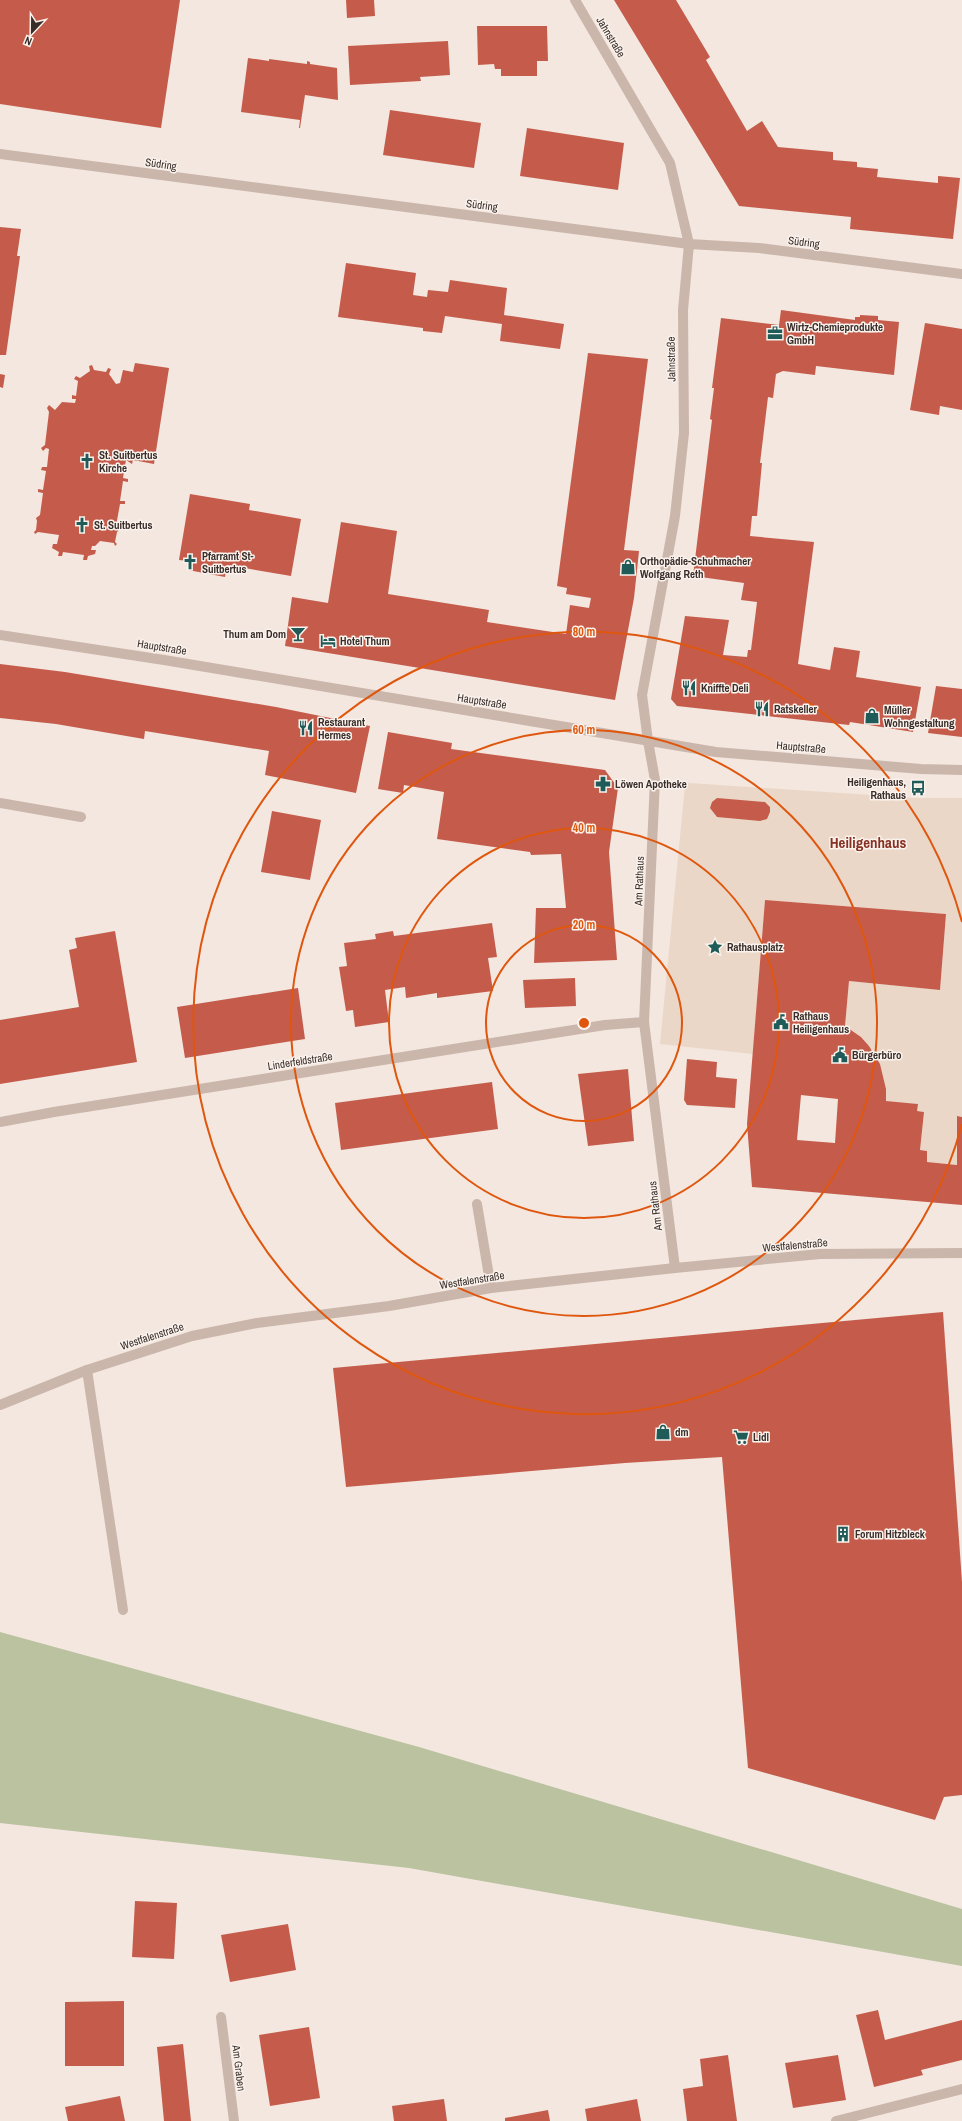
<svg xmlns="http://www.w3.org/2000/svg" width="962" height="2121" font-family="'Archivo Narrow',sans-serif">
<rect width="100%" height="100%" fill="#f3e7df"/>
<path fill="#bac29f" d="M0 1632 419 1747 962 1909V1966L409 1868 0 1823Z"/>
<path fill="#ebd7c7" d="M689 783 916 798H962V1117L958 1116 957 1165 927 1162V1151L920 1150 924 1112 917 1111V1104L886 1101V1089L880 1064 869 1046 861 1037 845 1026 849 981 940 990 946 914 765 900 753 1054 660 1044 685 785Z"/>
<path fill="#c55c4b" fill-rule="evenodd" d="M0 0H180L161 128 0 104Z
M346 0H374L375 16 347 18Z
M614 0H676L710 57 706 60 747 131 762 121 778 147 833 152V160L857 162V167L878 169 877 177 938 183V176L960 178 953 239 850 229 851 217 739 206Z
M477 26H547L548 61H537V76H501V69H495L494 64 478 65Z
M448 41 450 75 420 77 421 81 350 85 348 46Z
M248 58 269 61V59L307 64V61L310 62V64L337 68 338 100 305 95 300 128H299L300 120 241 112Z
M390 110 481 123 474 168 383 155Z
M527 128 624 143 618 190 520 176Z
M0 227 21 229 17 256H20L6 355H0Z
M346 263 416 273 413 295 427 297 428 290 448 292 450 280 507 288 504 315 564 324 560 349 500 341 502 324 445 316 442 333 423 331V328L338 317Z
M781 310 855 320V317H860V315L878 316V320L899 322 894 375 816 366 815 375 783 371 776 374 773 398 768 397 760 463H762L757 516H752L750 536 814 542 798 664 830 670 834 647 860 651 856 677 921 687 913 732 850 722 849 725 677 706 671 699 685 616 729 620 723 655 747 657 748 650H751L757 602 741 600 744 583 693 576 710 436 712 420 710 419 714 388H712L721 318 779 325Z
M925 323 962 329V410L940 406 939 415 910 410Z
M588 353 648 359 624 550 639 551 634 598 615 700 285 646 292 597 328 603 341 522 397 531 388 594 489 610 487 622 566 634 570 605 589 608 591 598 566 594 567 588 557 586Z
M135 363 169 368 154 464 133 460 132 464 126 460 123 478 128 479V482L123 481 120 501H125V504H120L116 526 119 530 117 532 115 542 117 544 115 546 114 543 100 541 95 546H92L91 550H96L95 554 88 556 87 560H83L84 555 63 552 62 556H58L59 552 52 548 53 544H57L59 535 38 532 35 534 34 532 36 530 37 521 36 518 40 515 43 493 38 492V489L43 490 46 471 41 470 42 467H47L49 449 46 448 43 451 41 448 45 445 49 412 47 408 49 405 55 410 62 402 75 403 76 399H72V395L76 396 78 381 74 379 76 376 80 378 90 371 89 366 92 365 94 370 106 372 108 368 111 369 109 374 116 384 120 383 123 370 133 372Z
M0 374 5 375 3 388 0 387Z
M190 494 250 504 249 510 301 519 291 576 227 565 225 577 188 570 189 561 179 560Z
M0 664 65 672 276 707 370 726 356 793 265 775 269 751 145 731 144 739 56 724 0 718Z
M936 686 962 689V737L928 733Z
M388 732 452 743 451 749 605 770 618 788 609 852 617 960 534 963 536 908H566L561 854 531 855 530 852 437 839 444 792 404 785 403 793 378 789Z
M717 798 765 802 770 807V812L767 819 760 821 717 817 710 808 712 802Z
M272 811 321 820 310 880 261 872Z
M765 900 946 914 940 990 849 981 845 1026 861 1037 869 1046 880 1064 886 1089V1101L918 1104 917 1111 924 1112 920 1150 927 1151V1162L957 1165V1116L962 1117V1205L752 1187 747 1124ZM801 1095 838 1099 835 1143 797 1140Z
M492 923 497 957 488 958 493 991 437 998V993L406 998 405 987 385 990 389 1022 355 1027 353 1010 346 1011 339 967 347 966 344 943 376 939 375 934 393 931 394 936Z
M115 931 137 1062 0 1084V1020L79 1007 69 950 77 948 75 938Z
M575 978 576 1006 525 1008 523 980Z
M298 988 305 1039 185 1058 177 1007Z
M687 1059 717 1062 716 1077 737 1079 735 1108 687 1105 684 1100Z
M628 1069 634 1141 588 1146 578 1074Z
M492 1082 498 1129 341 1150 335 1103Z
M943 1312 962 1582V1795L944 1797 935 1820 748 1768 722 1457 625 1463 346 1487 333 1368Z
M135 1901 177 1903 174 1959 132 1957Z
M288 1924 296 1970 230 1982 221 1935Z
M124 2001V2066H65V2002Z
M878 2010 885 2040 962 2020V2060L921 2070 923 2075 874 2087 856 2015Z
M309 2027 320 2098 270 2106 259 2035Z
M183 2044 191 2121H164L157 2047Z
M728 2055 737 2121H687L683 2089 703 2086 700 2059Z
M838 2055 846 2100 793 2108 785 2063Z
M120 2096 125 2121H68L65 2107Z
M444 2099 447 2121H394L392 2106Z
M637 2099 641 2121H587L585 2109Z
M548 2110 550 2121H505V2118Z"/>
<g fill="none" stroke-linecap="round" stroke-linejoin="round">
<path stroke="#cbb6ab" stroke-width="10" d="M0 803 81 817
M477 1204 491 1288
M87 1370 123 1610"/>
<path stroke="#cbb6ab" stroke-width="10" d="M648 741 655 780 644 1022 675 1268
M605 1025 644 1022"/>
<path stroke="#cbb6ab" stroke-width="10" d="M575 0 670 163 689 244 683 310 684 433 675 516 642 695 648 741
M0 635 164 660 716 752 921 769 962 770
M0 1122 54 1112 605 1025
M221 2017 234 2121
M836 2121 962 2089"/>
<path stroke="#cbb6ab" stroke-width="10" d="M0 154 689 244 759 248 962 274
M0 1405 87 1370 192 1336 257 1323 389 1306 491 1288 675 1268 820 1254 962 1253"/>
</g>
<g fill="none" stroke="#df570e" stroke-width="2">
<circle cx="584" cy="1023" r="98"/>
<circle cx="584" cy="1023" r="195"/>
<circle cx="584" cy="1023" r="293"/>
<path d="M962 1124A391 391 0 1 1 962 922"/>
</g>
<defs>
<g id="office-bare" transform="scale(1.2)"><path d="M-6-3h4V-5.5h4V-3h4V5H-6ZM-1-4.5V-3h2v-1.5ZM-6 0V1H6V0Z" fill="#1f5b58" stroke="#faf2ec" stroke-width="2.5" paint-order="stroke"/></g>
<g id="church-bare" transform="scale(1.2)"><path d="M-1.2-6h2.4v3.5h3.3v2.4h-3.3V6h-2.4V-.1h-3.3v-2.4h3.3Z" fill="#1f5b58" stroke="#faf2ec" stroke-width="2.5" paint-order="stroke"/></g>
<g id="shop-bare" transform="scale(1.2)"><path d="M-5-2.5h2.3a2.7 3.5 0 0 1 5.4 0H5L5.5 6h-11ZM-1.5-2.5h3a1.5 2.3 0 0 0-3 0Z" fill="#1f5b58" stroke="#faf2ec" stroke-width="2.5" paint-order="stroke"/></g>
<g id="bar-bare" transform="scale(1.2)"><path d="M-6-5H6L.8 .8V4.5H3.5V6h-7V4.5H-.8V.8Z" fill="#1f5b58" stroke="#faf2ec" stroke-width="2.5" paint-order="stroke"/></g>
<g id="hotel-bare" transform="scale(1.2)"><path d="M-6-4.5h1.5V1H6V5H4.5V3h-9V5H-6ZM-4 0a1.8 1.8 0 1 1 3.6 0ZM.5 0V-2.5h3Q6-2.5 6 0Z" fill="#1f5b58" stroke="#faf2ec" stroke-width="2.5" paint-order="stroke"/></g>
<g id="restaurant-bare" transform="scale(1.2)"><path d="M-5-6h1v4h1v-4h1v4h1v-4h1v5L-1.5 .5V6h-2V.5L-5-1ZM5-6V6H3V1.5H1.5Q1.5-4 5-6Z" fill="#1f5b58" stroke="#faf2ec" stroke-width="2.5" paint-order="stroke"/></g>
<g id="pharmacy-bare" transform="scale(1.2)"><path d="M-2-6h4v4h4v4h-4v4h-4v-4h-4v-4h4Z" fill="#1f5b58" stroke="#faf2ec" stroke-width="2.5" paint-order="stroke"/></g>
<g id="bus-bare" transform="scale(1.2)"><path d="M-5-6H5V4H4V6H2V4H-2V6H-4V4H-5ZM-3.5-4V0h7V-4ZM-3.5 1.2v1.5H-2V1.2ZM2 1.2v1.5H3.5V1.2Z" fill="#1f5b58" stroke="#faf2ec" stroke-width="2.5" paint-order="stroke"/></g>
<g id="sight-bare" transform="scale(1.2)"><path d="M0-6L1.8-2.2L6-1.7L2.9 1.2L3.7 5.4L0 3.3L-3.7 5.4L-2.9 1.2L-6-1.7L-1.8-2.2Z" fill="#1f5b58" stroke="#faf2ec" stroke-width="2.5" paint-order="stroke"/></g>
<g id="civic-bare" transform="scale(1.2)"><path d="M-.6-6.5H3V-4.5H.6V-3L4-1V1h2V6H-6V1h2V-1L-.6-3ZM-1.2 2.5V6h2.4V2.5Z" fill="#1f5b58" stroke="#faf2ec" stroke-width="2.5" paint-order="stroke"/></g>
<g id="supermarket-bare" transform="scale(1.2)"><path d="M-6-5.5h2.5l.6 2H6L4.5 2H-2.5L-4.4-4H-6ZM-1.5 3.2a1.3 1.3 0 1 0 .1 0ZM3 3.2a1.3 1.3 0 1 0 .1 0Z" fill="#1f5b58" stroke="#faf2ec" stroke-width="2.5" paint-order="stroke"/></g>
<g id="building-bare" transform="scale(1.2)"><path d="M-4-6H4V6H1V3H-1V6H-4ZM-2.5-4.3h1.7v1.8h-1.7ZM.8-4.3h1.7v1.8H.8ZM-2.5-1h1.7V.8h-1.7ZM.8-1h1.7V.8H.8Z" fill="#1f5b58" stroke="#faf2ec" stroke-width="2.5" paint-order="stroke"/></g>
</defs>
<g fill-rule="evenodd">
<use href="#office-bare" x="775" y="333"/>
<use href="#church-bare" x="87" y="461"/>
<use href="#church-bare" x="82" y="525"/>
<use href="#church-bare" x="190" y="562"/>
<use href="#shop-bare" x="628" y="567"/>
<use href="#bar-bare" x="298" y="634"/>
<use href="#hotel-bare" x="328" y="641"/>
<use href="#restaurant-bare" x="689" y="688"/>
<use href="#restaurant-bare" x="762" y="709"/>
<use href="#shop-bare" x="872" y="716"/>
<use href="#restaurant-bare" x="306" y="728"/>
<use href="#pharmacy-bare" x="603" y="784"/>
<use href="#bus-bare" x="918" y="788"/>
<use href="#sight-bare" x="715" y="947"/>
<use href="#civic-bare" x="781" y="1022"/>
<use href="#civic-bare" x="840" y="1055"/>
<use href="#shop-bare" x="663" y="1432"/>
<use href="#supermarket-bare" x="741" y="1437"/>
<use href="#building-bare" x="843" y="1534"/>
</g>
<g text-anchor="middle" dominant-baseline="central" stroke-width="3" stroke-linejoin="round" paint-order="stroke">
<g font-size="11" fill="#392d2a" stroke="#faf2ec">
<text transform="translate(611 37) rotate(59)">Jahnstraße</text>
<text transform="translate(161 164) rotate(8)">Südring</text>
<text transform="translate(482 205) rotate(7)">Südring</text>
<text transform="translate(804 242) rotate(7)">Südring</text>
<text transform="translate(671 359) rotate(-91)">Jahnstraße</text>
<text transform="translate(162 647) rotate(9)">Hauptstraße</text>
<text transform="translate(482 701) rotate(9)">Hauptstraße</text>
<text transform="translate(801 747) rotate(5)">Hauptstraße</text>
<text transform="translate(639 881) rotate(-88)">Am Rathaus</text>
<text transform="translate(300 1061) rotate(-9)">Linderfeldstraße</text>
<text transform="translate(655 1206) rotate(-97)">Am Rathaus</text>
<text transform="translate(795 1245) rotate(-5)">Westfalenstraße</text>
<text transform="translate(472 1280) rotate(-9)">Westfalenstraße</text>
<text transform="translate(152 1336) rotate(-18)">Westfalenstraße</text>
<text transform="translate(239 2068) rotate(83)">Am Graben</text>
</g>
<g font-size="11" font-weight="bold" fill="#392d2a" stroke="#faf2ec" text-anchor="start">
<text x="787" y="327">Wirtz-Chemieprodukte<tspan x="787" dy="13">GmbH</tspan></text>
<text x="99" y="455">St. Suitbertus<tspan x="99" dy="13">Kirche</tspan></text>
<text x="94" y="525">St. Suitbertus</text>
<text x="202" y="556">Pfarramt St-<tspan x="202" dy="13">Suitbertus</tspan></text>
<text x="640" y="561">Orthopädie-Schuhmacher<tspan x="640" dy="13">Wolfgang Reth</tspan></text>
<text x="286" y="634" text-anchor="end">Thum am Dom</text>
<text x="340" y="641">Hotel Thum</text>
<text x="701" y="688">Kniffte Deli</text>
<text x="774" y="709">Ratskeller</text>
<text x="884" y="710">Müller<tspan x="884" dy="13">Wohngestaltung</tspan></text>
<text x="318" y="722">Restaurant<tspan x="318" dy="13">Hermes</tspan></text>
<text x="906" y="782" text-anchor="end">Heiligenhaus,<tspan x="906" dy="13">Rathaus</tspan></text>
<text x="615" y="784">Löwen Apotheke</text>
<text x="727" y="947">Rathausplatz</text>
<text x="793" y="1016">Rathaus<tspan x="793" dy="13">Heiligenhaus</tspan></text>
<text x="852" y="1055">Bürgerbüro</text>
<text x="675" y="1432">dm</text>
<text x="753" y="1437">Lidl</text>
<text x="855" y="1534">Forum Hitzbleck</text>
</g>
<g font-size="15" font-weight="bold" fill="#883123" stroke="#faf2ec">
<text x="868" y="842">Heiligenhaus</text>
</g>
</g>
<circle cx="584" cy="1023" r="6" fill="#df570e" stroke="#faf2ec" stroke-width="2"/>
<g font-size="12" text-anchor="middle" font-weight="bold" fill="#df570e" stroke="#faf2ec" stroke-width="3" stroke-linejoin="round" paint-order="stroke">
<text x="584" y="636">80 m</text>
<text x="584" y="734">60 m</text>
<text x="584" y="832">40 m</text>
<text x="584" y="929">20 m</text>
</g>
<g transform="translate(32 32) rotate(202)" stroke="#faf2ec" stroke-width="3" paint-order="stroke">
<path d="M0-3L7 15L0 10L-7 15Z" fill="#392d2a"/>
<text y="-6" font-size="11" font-weight="bold" text-anchor="middle" fill="#392d2a">N</text>
</g>
</svg>
